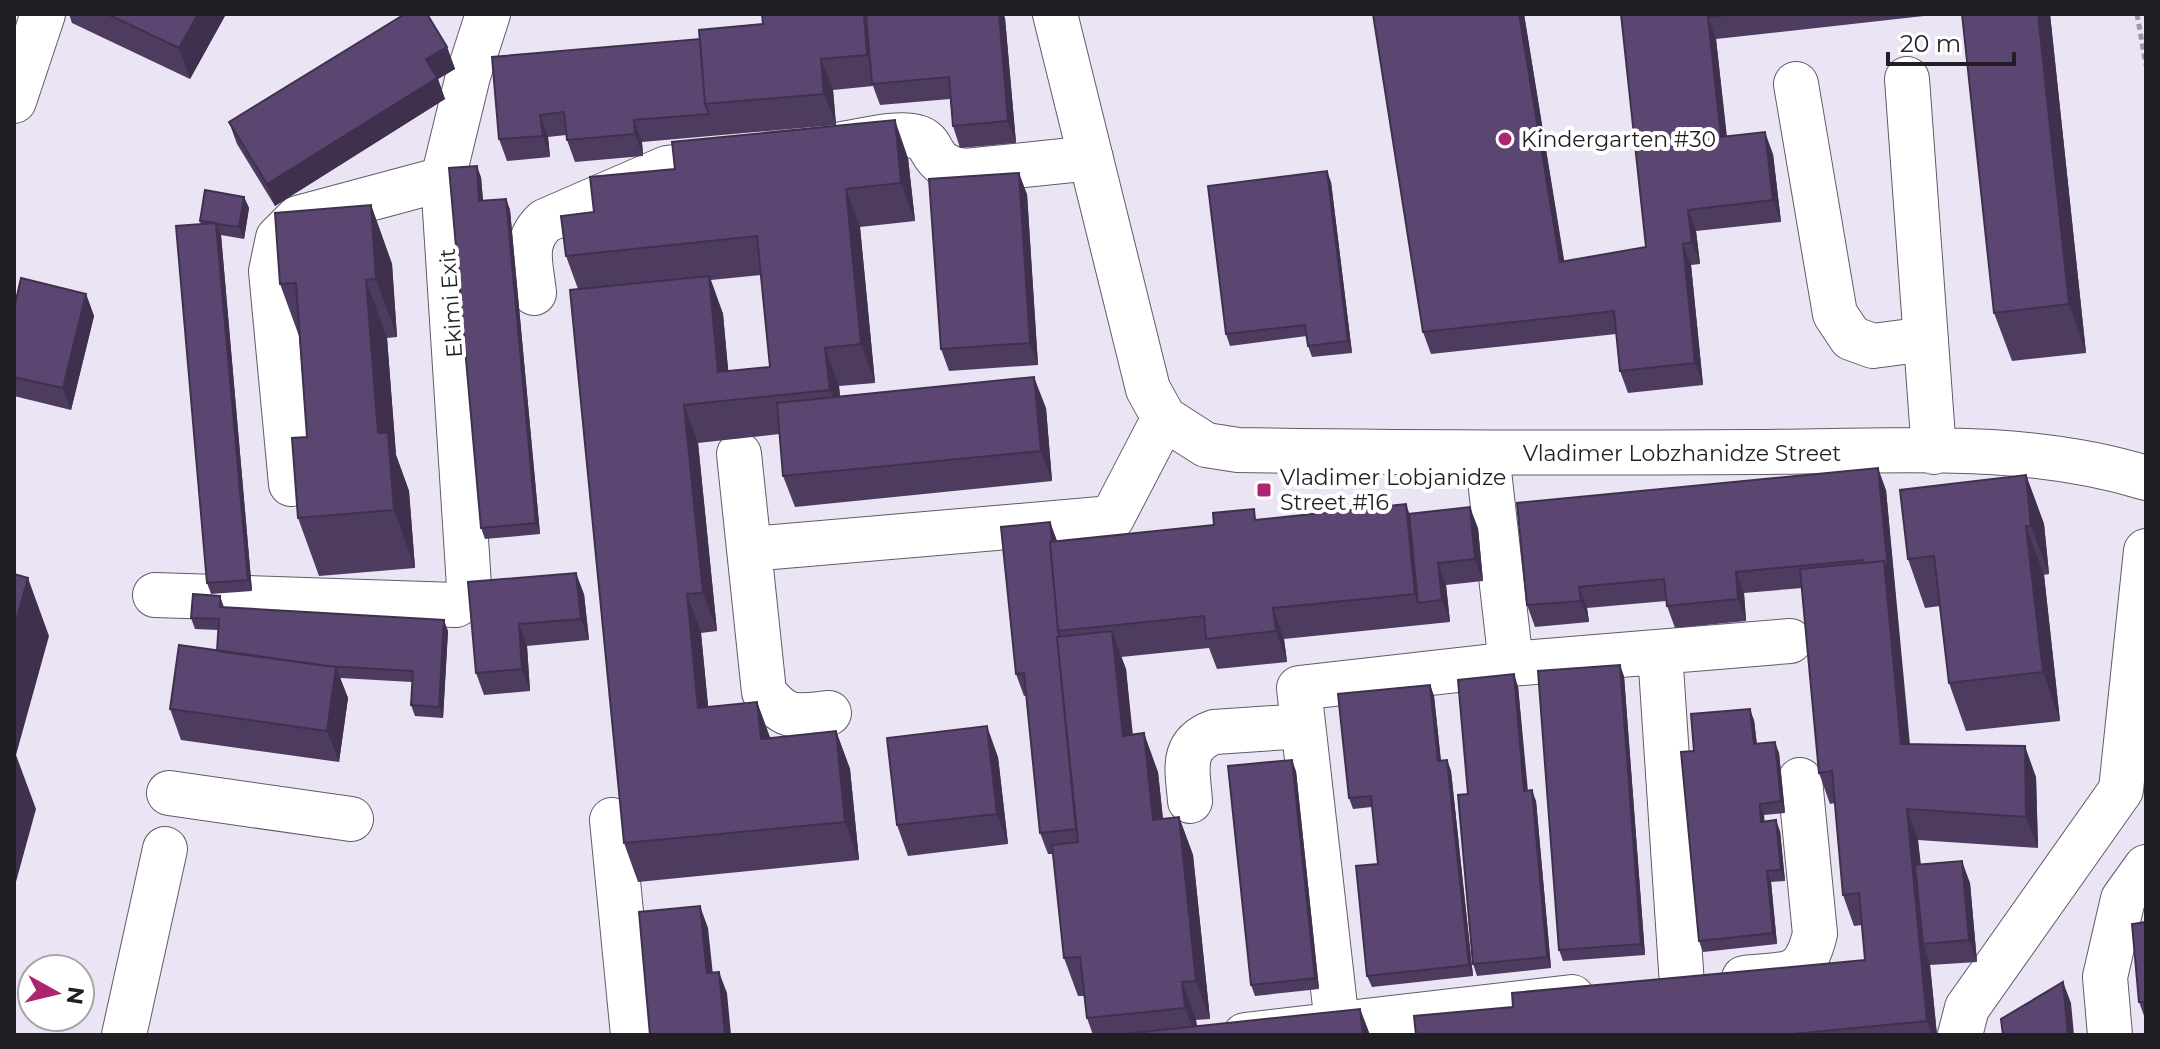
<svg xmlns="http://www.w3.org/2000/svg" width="2160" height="1049" font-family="Montserrat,sans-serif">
<rect width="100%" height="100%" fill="#ebe4f4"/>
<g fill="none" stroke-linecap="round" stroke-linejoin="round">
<g stroke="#615b68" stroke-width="46">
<path id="minor" d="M1055 14 1148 389 1164 418 1206 445 1238 450C1410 453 1582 453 1754 452 1884 452 2020 439 2146 478
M1907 79 1934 452
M1796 84 1835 314 1851 338 1873 346 1926 339
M14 101 43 14
M842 144C862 141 899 131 917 137 938 143 925 166 966 171L1091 158
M534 293C531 264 522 242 545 221L667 168 734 159
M739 454 764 692C786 721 796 716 829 713
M291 484 271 271 278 238 298 218 443 179
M750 549 1112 518 1164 418
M155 595 456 605 466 598 469 586 443 179 468 76 488 14
M1660 652 1682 985
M1511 664 1790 641
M169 793 351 819
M1190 801C1188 771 1179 745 1214 732L1303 726
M612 820 633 1035
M1744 978C1786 973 1803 982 1815 934L1800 780
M1337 1024 1299 688 1511 664 1487 454
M124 1035 165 849
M1245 1035 1572 997
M1960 1035 1967 1008 2121 790 2146 551
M2110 1035 2105 977 2123 899 2146 867"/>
</g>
<path stroke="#9e98a5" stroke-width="5" stroke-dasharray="6 4" stroke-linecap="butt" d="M2137 14 2146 65"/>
<use href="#minor" stroke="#fff" stroke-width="44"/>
</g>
<path fill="#4d3c60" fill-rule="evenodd" d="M69 14H226L190 79 72 23Z
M762 14H1003L1005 18 1016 143 960 148 953 126 950 99 880 105 873 86 833 90 836 125 642 142 643 156 575 162 567 140 566 135 548 137 550 157 507 161 499 139 492 57 700 39 763 24Z
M1373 14H1524L1564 262 1646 247 1621 14H1942L1716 39 1727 137 1773 154 1781 222 1696 231 1700 264 1691 265 1703 385 1628 393 1620 371 1616 334 1431 354 1423 332Z
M1962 14H2050L2086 353 2012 361 1994 313Z
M447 47 455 69 438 79 445 99 275 206 237 144 229 122Z
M908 158 915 221 860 227 875 383 839 386 840 396 1046 408 1052 481 795 507 783 476 780 434 698 443 717 631 701 633 708 707 757 702 770 738 836 731 850 769 859 860 638 882 624 843 578 289 566 256 594 212ZM761 275 770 367 728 371 723 314 711 280Z
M481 177 483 201 506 199 510 210 540 534 485 539 481 528Z
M1331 182 1352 353 1312 357 1308 346 1307 336 1230 346 1226 334Z
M1027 194 1038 365 949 371 941 349Z
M244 197 249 208 244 239 221 235 252 591 211 594 207 583 201 225 200 221Z
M371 205 392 264 397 337 387 338 396 455 409 491 415 568 319 576 298 518 307 437 299 336 280 284Z
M86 294 94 316 71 410 14 396V309Z
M2026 475 2044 524 2049 574 2044 575 2060 721 1966 731 1949 683 1940 606 1925 608 1908 559Z
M1886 490 1910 744 2036 777 2038 848 1918 840 1921 865 1970 883 1977 962 1930 965 1937 1035H1416L1513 1007 1865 960 1862 925 1854 926 1843 895 1835 803 1830 804 1819 773 1802 588 1744 593 1746 621 1675 628 1667 606 1666 601 1587 608 1589 622 1535 627 1527 605 1517 503Z
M1409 514 1478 528 1483 581 1446 585 1450 622 1284 639 1287 662 1217 669 1209 648 1121 657 1126 669 1132 735 1158 772 1163 819 1179 817 1193 855 1210 1019 1196 1020 1197 1026 1360 1009 1370 1035H1093L1087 1018 1084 996H1078L1064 958 1053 854H1048L1040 833 1027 695 1024 696 1016 674 1050 522 1057 541 1258 520Z
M468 582 584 594 589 640 527 646 530 691 484 695 476 673Z
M220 596 224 607 448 631 443 718 415 716 411 705 412 682 340 678 348 698 339 762 181 740 170 709 217 651 218 630 195 629 191 618Z
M1624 676 1645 955 1563 961 1559 950Z
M1430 685 1434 696 1441 761 1447 760 1451 771 1473 976 1372 987 1367 976 1378 864 1372 807 1353 809 1349 798Z
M1518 686 1527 790 1536 801 1551 968 1477 976 1473 964 1468 794Z
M1754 720 1757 744 1779 753 1785 813 1764 815V821L1780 831 1785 881 1771 882 1777 944 1703 952 1699 941 1694 751Z
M998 757 1008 844 908 856 897 825Z
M1296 771 1319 989 1255 996 1251 985Z
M2146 922V1021L2139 1002Z"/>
<path fill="#3f314e" d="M198 14H226L190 79 179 48Z
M864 14H868L874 30 878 85 867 55Z
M999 14H1003L1005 18 1016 143 1008 121Z
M1519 14H1524L1568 284 1560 262Z
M2038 14H2050L2086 353 2069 304Z
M1708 17 1716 39 1729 159 1721 137Z
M447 47 455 69 438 79 445 99 275 206 267 184 426 59Z
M821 59 833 90 836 125 824 94Z
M540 115 548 137 550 157 543 136Z
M634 120 642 142 643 156 635 134Z
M895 120 908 158 915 221 901 183Z
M1765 132 1773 154 1781 222 1773 200Z
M477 166 481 177 484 212 479 201Z
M1327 171 1331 182 1352 353 1348 341Z
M1019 173 1027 194 1038 365 1030 343Z
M846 189 860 227 875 383 861 344Z
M244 197 249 208 244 239 239 227Z
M506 199 510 210 540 534 536 523Z
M371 205 392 264 397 337 376 279Z
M1688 210 1696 231 1700 264 1692 242Z
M216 224 221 235 252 591 248 580Z
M1683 244 1691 265 1703 385 1695 363Z
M709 276 723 314 731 400 718 372Z
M366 280 387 338 396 455 409 491 415 568 394 510 378 433Z
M86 294 94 316 71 410 63 388Z
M825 348 839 386 843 428 830 390Z
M1034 377 1046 408 1052 481 1041 451Z
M684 405 698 443 717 631 703 593Z
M1878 468 1886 490 1912 775 1901 744 1884 561Z
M2026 475 2044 524 2049 574 2031 526Z
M1406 504 1417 535 1418 603 1415 594Z
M1470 507 1478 528 1483 581 1475 559Z
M1050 522 1058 544 1061 631Z
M2026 526 2044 575 2060 721 2043 672Z
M1438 563 1446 585 1450 622 1442 600Z
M1736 572 1744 593 1746 621 1738 599Z
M576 573 584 594 589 640 581 619Z
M28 578 49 636 16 755 36 809 14 889V628Z
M1579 587 1587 608 1589 622 1581 601Z
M687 594 701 633 712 746 698 708Z
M1273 608 1284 639 1287 662 1276 631Z
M444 620 448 631 443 718 439 707Z
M519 624 527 646 530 691 522 669Z
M1112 631 1126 669 1137 774 1123 736Z
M1620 665 1624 676 1645 955 1641 944Z
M336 667 348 698 339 762 327 731Z
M1514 674 1518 686 1529 802 1524 791Z
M1430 685 1434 696 1442 772 1438 761Z
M757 702 771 740 761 739Z
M1750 709 1754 720 1758 756 1754 744Z
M987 726 998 757 1008 844 997 814Z
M836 731 850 769 859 860 845 822Z
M1144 733 1158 772 1167 858 1153 820Z
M1775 742 1779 753 1785 813 1781 801Z
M2025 746 2036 777 2038 848 2026 817Z
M1292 760 1296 771 1319 989 1315 978Z
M1447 760 1451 771 1473 976 1469 965Z
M1532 790 1536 801 1551 968 1547 957Z
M1760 804 1764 815 1766 833 1761 822Z
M1907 809 1918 840 1928 944H1923L1930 965 1937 1035H1932L1927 1021Z
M1179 817 1193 855 1210 1019 1196 981Z
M1776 820 1780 831 1785 881 1781 870Z
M1962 861 1970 883 1977 962 1969 940Z
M1767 871 1771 882 1777 944 1773 933Z
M700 906 708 928 715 994 707 973Z
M719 972 727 993 731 1035H725Z
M1182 982 1196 1020 1198 1035H1195L1185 1008Z
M2063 982 2071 1003 2074 1035H2068Z
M1360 1009 1370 1035H1363Z"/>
<path fill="#5a4670" stroke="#3f314e" stroke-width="2" d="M107 14H198L179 48Z
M405 14H427L447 47 426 59 437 78 267 184 229 122Z
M762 14H864L867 55 821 59 824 94 705 104 699 30 763 24Z
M866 14H999L1008 121 953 126 949 77 872 84Z
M1373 14H1519L1560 262 1646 247 1621 14H1736L1708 17 1721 137 1765 132 1773 200 1688 210 1692 242 1683 244 1695 363 1620 371 1614 311 1423 332Z
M1962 14H2038L2069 304 1994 313Z
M700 39 705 104 709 114 634 120 635 134 567 140 564 112 540 115 543 136 499 139 492 57Z
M895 120 901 183 846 189 861 344 825 348 830 390 684 405 703 593 687 594 698 708 757 702 761 739 836 731 845 822 624 843 570 290 709 276 718 372 770 367 757 236 566 256 561 216 594 212 590 177 675 169 672 142Z
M477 166 479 201 506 199 536 523 481 528 449 168Z
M1327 171 1348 341 1308 346 1305 325 1226 334 1208 186Z
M1019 173 1030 343 941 349 929 179Z
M205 190 244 197 239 227 216 224 248 580 207 583 176 226 216 223 200 221Z
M371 205 376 279 366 280 378 433H388L394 510 298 518 292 438 307 437 296 283 280 284 275 213Z
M21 278 86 294 63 388 14 377V309Z
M1034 377 1041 451 783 476 777 403Z
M1878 468 1888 570 1884 561 1863 563V560L1736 572 1738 599 1667 606 1664 579 1579 587 1581 601 1527 605 1517 503Z
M2026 475 2031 526H2026L2043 672 1949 683 1934 556 1908 559 1900 490Z
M1406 504 1415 594 1273 608 1276 631 1206 639 1204 616 1058 631 1050 542 1214 525 1213 513 1254 509 1255 520Z
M1470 507 1475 559 1438 563 1442 600 1418 603 1409 514Z
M1050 522 1052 542H1050L1058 631 1060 636 1057 637 1076 829 1040 833 1024 673 1016 674 1001 527Z
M1884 561 1901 744 2025 746 2026 817 1907 809 1927 1021 1783 1035H1416L1414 1016 1513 1007 1512 993 1865 960 1859 893 1843 895 1832 771 1819 773 1800 569Z
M576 573 581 619 519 624 522 669 476 673 468 582Z
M14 574 28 578 14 628Z
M193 594 220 596V607L444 620 439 707 411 705 413 671 326 666 217 651 219 619 191 618Z
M1112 631 1123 736 1144 733 1153 820 1179 817 1196 981 1182 982 1185 1008 1087 1018 1080 957 1064 958 1052 845 1078 842 1057 637Z
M179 645 336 667 327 731 170 709Z
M1620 665 1641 944 1559 950 1538 671Z
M1514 674 1524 791 1532 790 1547 957 1473 964 1458 795 1468 794 1458 680Z
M1430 685 1438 761 1447 760 1469 965 1367 976 1356 866 1378 864 1371 796 1349 798 1338 694Z
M1750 709 1754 744 1775 742 1781 801 1760 804 1761 822 1776 820 1781 870 1767 871 1773 933 1699 941 1681 752 1694 751 1691 714Z
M987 726 997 814 897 825 887 738Z
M1292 760 1315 978 1251 985 1228 766Z
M1962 861 1969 940 1923 944 1915 865Z
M700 906 707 973 719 972 725 1035H650L639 912Z
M2146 922V1002H2139L2132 924Z
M2063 982 2068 1035H2003L2001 1019Z
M1360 1009 1363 1035H1114Z"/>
<g fill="#ab266f" stroke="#fff" stroke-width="3">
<circle cx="1505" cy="139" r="8"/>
<rect x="1256" y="482" width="16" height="16" rx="4"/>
</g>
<g text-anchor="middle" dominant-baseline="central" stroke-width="8" stroke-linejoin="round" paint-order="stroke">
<g font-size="22" fill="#211e24" stroke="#fff" text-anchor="start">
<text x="1521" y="139">Kindergarten #30</text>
<text x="1280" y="477">Vladimer Lobjanidze<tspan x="1280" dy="25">Street #16</tspan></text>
</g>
<g font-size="22" fill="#211e24" stroke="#fff">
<text transform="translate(451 303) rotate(-94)">Ekimi Exit</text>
<text x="1682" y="453">Vladimer Lobzhanidze Street</text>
</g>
</g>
<rect width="2160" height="1049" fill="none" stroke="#211e24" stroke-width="32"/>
<g transform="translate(56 993) rotate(98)"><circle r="38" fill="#ffffff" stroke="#a6a5a7" stroke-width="2"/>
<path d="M0-6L14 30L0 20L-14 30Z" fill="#ab266f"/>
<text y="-12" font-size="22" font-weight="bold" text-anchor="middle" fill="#211e24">N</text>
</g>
<path d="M1888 52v12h126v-12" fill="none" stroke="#211e24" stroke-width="4"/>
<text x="1900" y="52" font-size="24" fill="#211e24" stroke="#ffffff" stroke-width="6" paint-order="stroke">20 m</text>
</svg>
